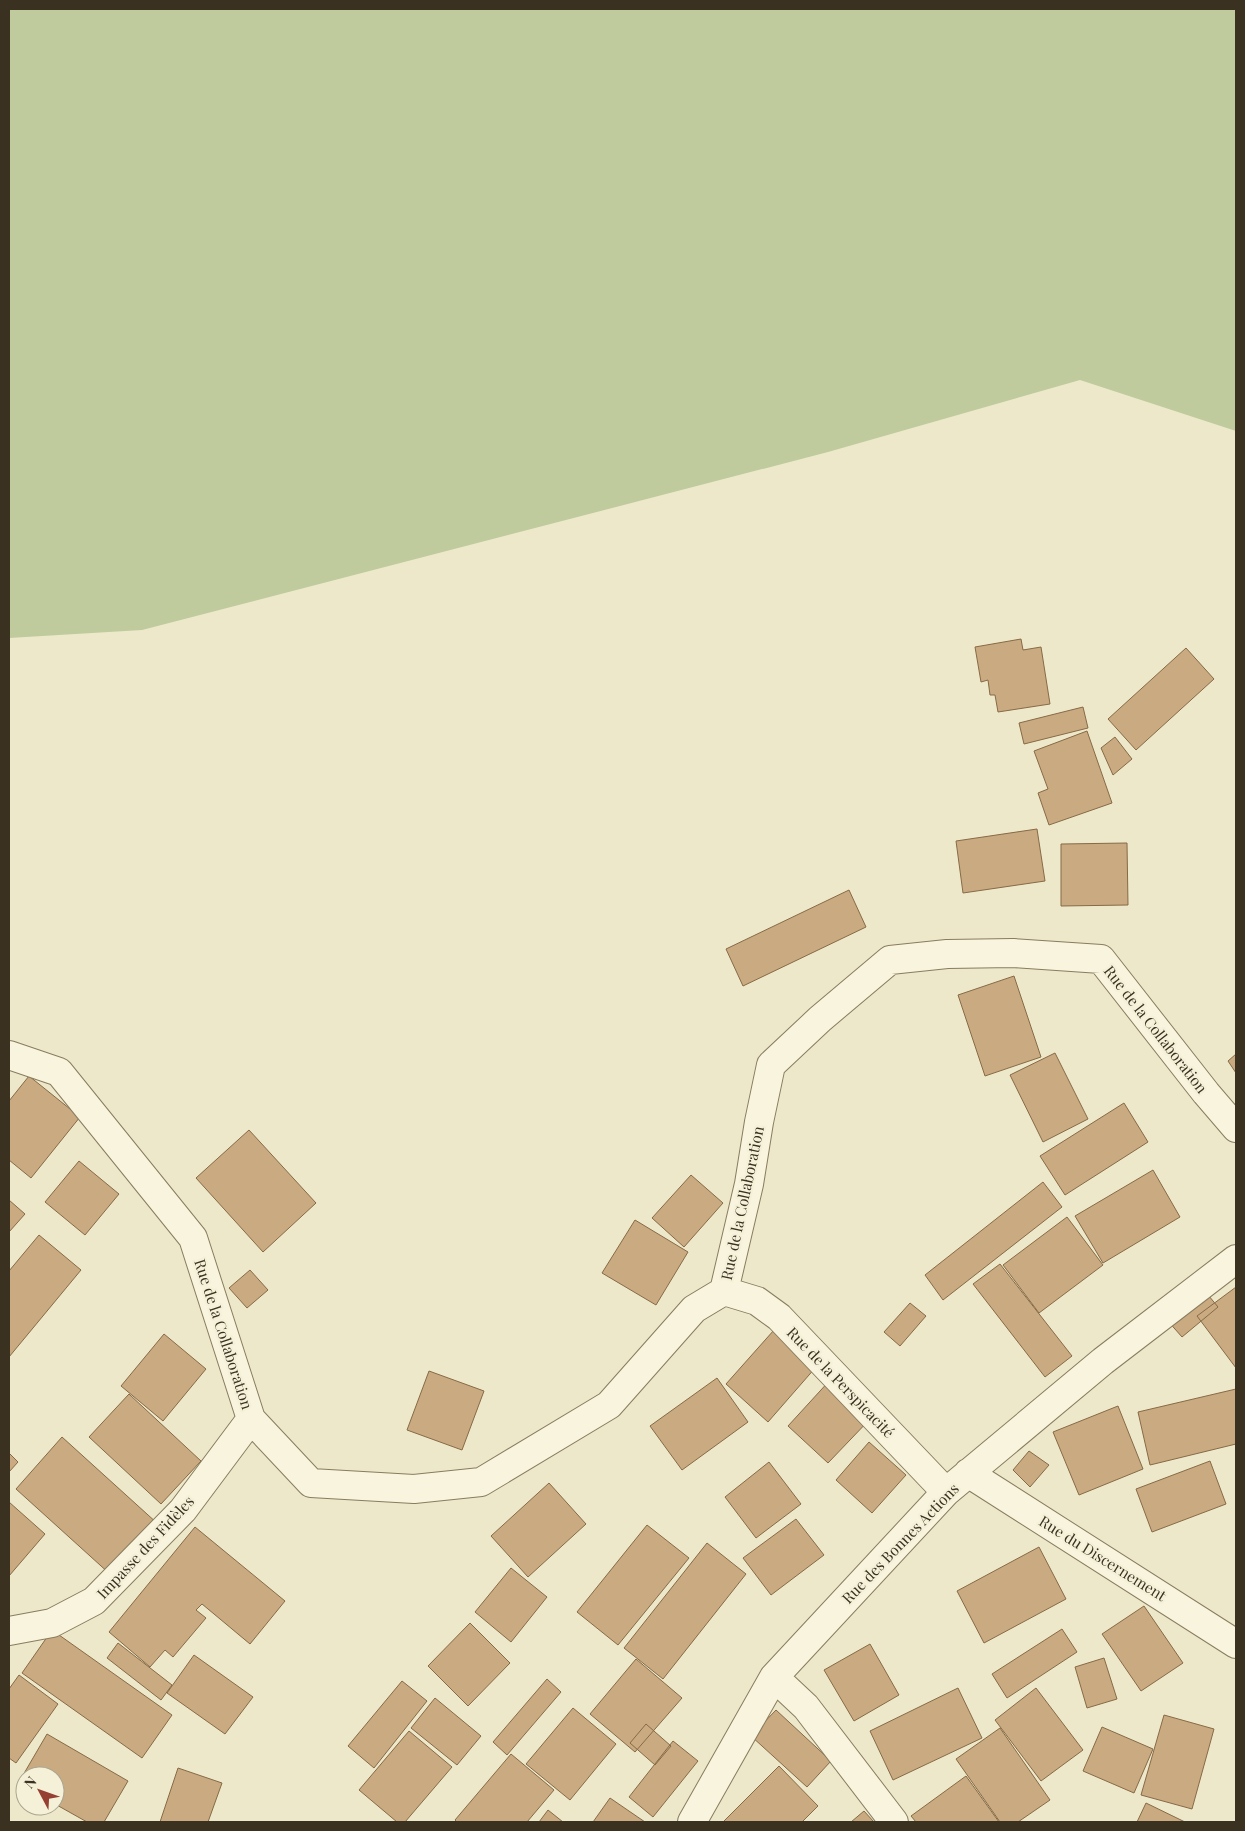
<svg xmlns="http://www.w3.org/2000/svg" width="1245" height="1831" font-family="'Playfair Display',serif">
<rect width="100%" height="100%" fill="#ede8ca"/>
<path fill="#bfcb9d" d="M9 9H1236V431L1080 380 828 452 142 630 9 638Z"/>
<path fill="#c9aa81" stroke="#876a46" d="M1021 639 1023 650 1041 647 1050 704 998 712 995 695H990L988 680 981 682 975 647Z
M1186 648 1214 679 1136 750 1108 719Z
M1083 707 1088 728 1024 744 1019 723Z
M1087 731 1112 803 1049 825 1038 793 1048 789 1034 751Z
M1115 737 1132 759 1113 775 1101 748Z
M1037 829 1045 881 963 893 956 841Z
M1127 843 1128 905 1061 906V844Z
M849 890 866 927 743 986 726 949Z
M1014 976 1041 1057 985 1076 958 995Z
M1055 1053 1088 1119 1043 1142 1010 1075Z
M1236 1054V1073L1228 1061Z
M29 1076 80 1117 31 1178 9 1160V1101Z
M1124 1103 1148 1142 1065 1195 1040 1156Z
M249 1130 316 1203 263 1252 196 1178Z
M79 1161 119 1194 85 1235 45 1202Z
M1153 1170 1180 1217 1103 1263 1075 1216Z
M691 1175 723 1203 684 1247 652 1218Z
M1043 1182 1062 1207 943 1300 925 1275Z
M9 1200 25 1214 9 1232Z
M1067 1217 1103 1265 1039 1313 1003 1265Z
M635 1220 688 1252 656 1305 602 1273Z
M39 1235 81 1270 9 1357V1271Z
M1000 1264 1072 1356 1045 1377 973 1284Z
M250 1270 268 1290 247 1308 229 1288Z
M1236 1287V1368L1197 1316Z
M1204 1290 1218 1307 1182 1337 1167 1320Z
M910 1303 926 1316 900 1346 884 1332Z
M774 1330 816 1367 768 1422 726 1384Z
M164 1334 206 1369 163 1421 121 1386Z
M429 1371 484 1391 462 1450 407 1430Z
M717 1378 748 1422 682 1470 650 1426Z
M831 1379 872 1417 828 1463 788 1426Z
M1236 1389V1444L1150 1465 1138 1412Z
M129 1394 201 1461 161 1504 89 1437Z
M1118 1406 1143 1469 1079 1495 1053 1432Z
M62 1437 158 1524 111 1575 16 1489Z
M869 1442 906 1475 872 1513 836 1480Z
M1029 1451 1049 1465 1030 1487 1013 1470Z
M9 1453 18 1462 9 1472Z
M1210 1461 1226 1504 1152 1532 1136 1489Z
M769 1462 801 1504 756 1538 725 1497Z
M549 1483 586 1524 528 1577 491 1536Z
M9 1502 45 1534 9 1576Z
M796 1519 824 1555 771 1595 743 1558Z
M647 1525 689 1558 618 1645 577 1612Z
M195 1527 285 1601 250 1644 202 1604 196 1610 206 1618 173 1657 165 1650 150 1667 109 1632Z
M707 1543 746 1574 663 1679 624 1648Z
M1039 1547 1066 1599 984 1643 957 1591Z
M511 1568 547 1597 511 1642 475 1612Z
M1144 1606 1183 1663 1141 1691 1102 1634Z
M470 1623 510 1663 468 1706 428 1666Z
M1062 1629 1077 1652 1007 1698 992 1674Z
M52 1630 172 1715 142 1758 22 1673Z
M118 1643 172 1685 161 1700 107 1658Z
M870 1644 899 1695 854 1721 824 1670Z
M194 1655 253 1697 225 1734 167 1693Z
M1104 1658 1117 1699 1087 1708 1075 1667Z
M636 1659 682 1698 635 1752 590 1714Z
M19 1675 58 1704 16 1763 9 1758V1689Z
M547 1679 561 1692 507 1755 493 1742Z
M402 1681 427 1701 374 1768 348 1746Z
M958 1688 982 1738 893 1780 870 1731Z
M1036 1688 1083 1750 1041 1781 995 1720Z
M435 1698 481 1736 457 1765 411 1728Z
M573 1708 616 1744 570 1800 526 1764Z
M776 1710 831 1761 807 1787 751 1736Z
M1164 1715 1214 1729 1192 1809 1141 1795Z
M646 1724 671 1746 655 1765 630 1743Z
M1102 1727 1153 1749 1134 1793 1083 1771Z
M1000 1728 1050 1800 1018 1822H1000L956 1759Z
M409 1731 452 1767 405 1822H397L359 1790Z
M47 1734 128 1781 104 1822H87L55 1804V1776H25V1786L19 1782Z
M673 1741 698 1761 653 1817 629 1797Z
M511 1754 554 1790 527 1822H457L455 1820Z
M779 1766 818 1806 802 1822H723Z
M178 1768 222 1783 208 1822H160Z
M966 1776 999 1822H916L911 1816Z
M610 1798 645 1822H593Z
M1146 1803 1185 1822H1137Z
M548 1810 563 1822H539Z
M864 1811 874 1822H851Z"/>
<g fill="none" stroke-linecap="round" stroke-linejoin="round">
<g stroke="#897c5f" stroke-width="30">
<path id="street" d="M9 1055 59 1072 193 1238 251 1419 311 1483 414 1489 481 1482 609 1405 694 1309 724 1291 749 1184 759 1122 771 1065 820 1019 890 960 947 954 1013 953 1101 959 1206 1093 1236 1128
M724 1291 757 1301 779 1317 946 1492
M968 1473 1236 1644
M9 1631 52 1623 94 1601 183 1510 251 1419
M774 1677 806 1707 894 1822
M692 1822 774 1677 946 1492 1103 1361 1236 1259"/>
</g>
<use href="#street" stroke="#f8f4dd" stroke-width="28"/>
</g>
<g text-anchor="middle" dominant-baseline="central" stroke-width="4.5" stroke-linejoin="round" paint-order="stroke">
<g font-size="15" fill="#3a3121" stroke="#f5f1d9">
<text transform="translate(1156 1029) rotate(52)">Rue de la Collaboration</text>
<text transform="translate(742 1203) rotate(-78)">Rue de la Collaboration</text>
<text transform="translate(224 1334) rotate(72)">Rue de la Collaboration</text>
<text transform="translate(841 1382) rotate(46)">Rue de la Perspicacité</text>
<text transform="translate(900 1543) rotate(-46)">Rue des Bonnes Actions</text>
<text transform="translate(145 1547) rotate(-47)">Impasse des Fidèles</text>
<text transform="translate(1103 1558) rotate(32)">Rue du Discernement</text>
</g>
</g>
<rect width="1245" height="1831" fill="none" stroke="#3a3121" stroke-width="20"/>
<g transform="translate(40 1791) rotate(311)"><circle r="24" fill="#f5f1d9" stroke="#aaa48f"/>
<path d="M0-4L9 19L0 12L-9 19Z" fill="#954031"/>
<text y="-8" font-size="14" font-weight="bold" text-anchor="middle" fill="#3a3121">N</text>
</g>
</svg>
